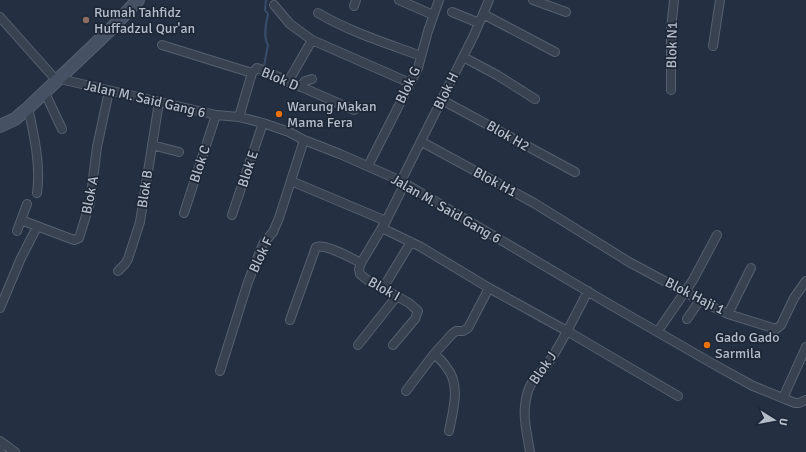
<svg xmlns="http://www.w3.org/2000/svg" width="806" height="452" font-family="Signika,sans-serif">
<rect width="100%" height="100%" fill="#243042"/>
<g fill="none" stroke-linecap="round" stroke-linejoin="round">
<path stroke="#384d6b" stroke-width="2" d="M262 68 264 66 268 45C263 37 266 23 268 14L265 10 266 0"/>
<g stroke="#56606e" stroke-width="10">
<path id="street" d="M399 0 433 15
M533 0 566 12
M274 5 290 24 312 40
M354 6 356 0
M452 12 479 23
M318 13C350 32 386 43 421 56
M483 14 555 52
M0 17 57 81
M162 45 252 73
M713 46 720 0
M463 57 497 75 535 99
M60 79 216 115 239 117 263 123 289 132 304 140 340 154 401 181 609 304 715 365 753 386 795 403H799L806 400
M288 82 312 40 410 83
M301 87 305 81 312 79
M671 90V30L674 0
M45 93 62 129
M442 100 575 172
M28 108C34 134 41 166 37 193
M239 117 252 73 257 68 265 71 354 110
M422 142 534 203 629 262 713 307 728 314 776 329 781 325 794 298 806 281
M152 145 179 152
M368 166 418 68 428 31 439 0
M291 181 386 221
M401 181 474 35 489 0
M184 213 216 115
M232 215 263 123
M21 220 74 240 79 238 90 203 97 147 109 91
M382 228 421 247 489 288 468 328 463 331H456L452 334 434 354 406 391
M17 231 27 204
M118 271 125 264 128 259 140 222 159 102
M383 288 411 242
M489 288 567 331 678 396
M0 308 21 258 37 227
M728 314 751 268
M687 319 700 300
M290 320 316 247C327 244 351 258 361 263
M658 331 693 280 717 235
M358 345 397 296
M393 345 415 319 418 311 409 303 366 279 360 274 359 269 361 263 386 221 405 183
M434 354C439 358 444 363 447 368 461 385 453 411 449 431
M220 371 248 282 263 244 273 232 279 218 304 140
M783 398 806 347
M0 441 15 452
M0 451 1 452
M530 452C528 438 523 420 525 406 528 378 538 379 551 359 565 337 576 314 588 291"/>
</g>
<g stroke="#56606e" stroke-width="14">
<path id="secondary" d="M0 126 15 119 28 108 111 29 138 0"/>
</g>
<use href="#street" stroke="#384251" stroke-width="8"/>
<use href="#secondary" stroke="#465164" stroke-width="12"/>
</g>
<circle fill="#8d6e63" stroke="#1d2736" stroke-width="1.5" cx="86" cy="20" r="4"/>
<g fill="#e8710a" stroke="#1d2736" stroke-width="1.5">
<circle cx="279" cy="114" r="4"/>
<circle cx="707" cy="345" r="4"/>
</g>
<g text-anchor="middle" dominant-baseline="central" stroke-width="3.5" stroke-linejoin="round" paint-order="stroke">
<g font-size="14" fill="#b5bdcb" stroke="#1d2736" text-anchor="start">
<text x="94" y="12">Rumah Tahfidz<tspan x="94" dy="16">Huffadzul Qur'an</tspan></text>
<text x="287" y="106">Warung Makan<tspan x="287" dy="16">Mama Fera</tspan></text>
<text x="715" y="337">Gado Gado<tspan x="715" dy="16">Sarmila</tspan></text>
</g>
<g font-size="14" fill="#b5bdcb" stroke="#1d2736">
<text transform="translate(672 45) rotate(-89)">Blok N1</text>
<text transform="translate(280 79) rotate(23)">Blok D</text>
<text transform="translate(408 85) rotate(-64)">Blok G</text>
<text transform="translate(446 91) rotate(-64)">Blok H</text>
<text transform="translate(145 99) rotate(13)">Jalan M. Said Gang 6</text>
<text transform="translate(508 136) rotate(30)">Blok H2</text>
<text transform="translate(200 164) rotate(-72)">Blok C</text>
<text transform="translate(248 169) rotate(-72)">Blok E</text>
<text transform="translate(495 182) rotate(28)">Blok H1</text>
<text transform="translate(145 189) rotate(-81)">Blok B</text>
<text transform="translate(90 195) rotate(-79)">Blok A</text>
<text transform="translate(446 209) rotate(30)">Jalan M. Said Gang 6</text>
<text transform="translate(261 255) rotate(-64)">Blok F</text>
<text transform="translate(384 289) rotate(30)">Blok I</text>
<text transform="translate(695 296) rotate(27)">Blok Haji 1</text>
<text transform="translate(543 368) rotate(-55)">Blok J</text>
</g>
</g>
<g transform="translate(774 420) rotate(101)" stroke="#1d2736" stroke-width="3" paint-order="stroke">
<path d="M0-3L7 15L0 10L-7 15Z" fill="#b5bdcb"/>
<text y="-6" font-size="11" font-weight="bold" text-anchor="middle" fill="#b5bdcb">U</text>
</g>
</svg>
